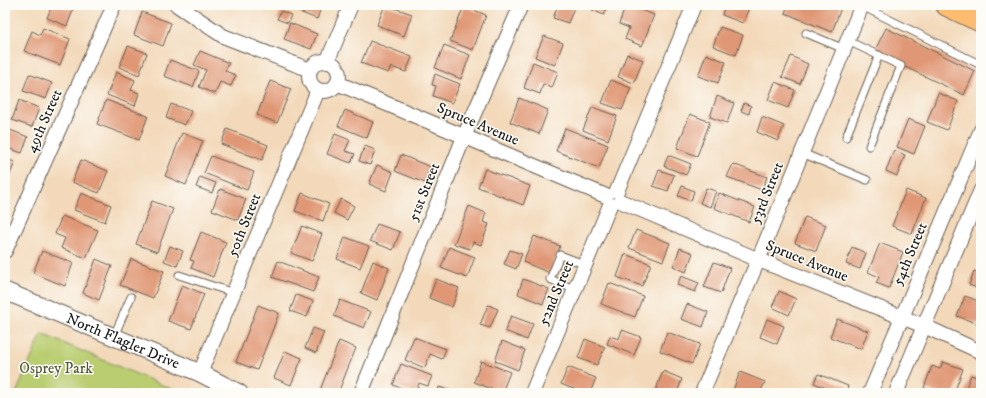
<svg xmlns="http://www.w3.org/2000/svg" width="986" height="398" font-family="'IM FELL DW Pica',serif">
<rect width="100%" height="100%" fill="#fdfcf7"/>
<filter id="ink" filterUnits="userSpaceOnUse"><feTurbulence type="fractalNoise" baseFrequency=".025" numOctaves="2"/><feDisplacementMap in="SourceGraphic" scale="8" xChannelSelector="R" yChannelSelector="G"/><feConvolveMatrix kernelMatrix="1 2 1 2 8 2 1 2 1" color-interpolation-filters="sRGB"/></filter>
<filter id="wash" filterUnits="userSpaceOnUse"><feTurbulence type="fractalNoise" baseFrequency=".012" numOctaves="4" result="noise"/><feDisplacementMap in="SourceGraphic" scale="16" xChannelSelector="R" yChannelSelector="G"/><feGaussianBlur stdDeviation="0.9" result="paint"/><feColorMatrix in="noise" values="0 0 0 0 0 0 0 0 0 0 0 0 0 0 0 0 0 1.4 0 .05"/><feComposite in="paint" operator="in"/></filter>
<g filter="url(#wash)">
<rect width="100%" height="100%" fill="#f3d9ba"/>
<path fill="#bacd71" stroke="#6b7446" d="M42 334 181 393H16Z"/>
<g id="blocks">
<path fill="#e09774" d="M52 5H61L73 10 67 26 47 18Z
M296 5H322L317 19 294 10Z
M385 5 412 14 404 36 377 25Z
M558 5H575L568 23 553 18Z
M594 5H607L604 15 592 10Z
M626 5H639L638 9 654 15 642 46 625 39 629 28 619 24Z
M725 5H750L743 23 722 15Z
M788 5H842L832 32 785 13Z
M464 6 486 15 473 50 450 41Z
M281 11 291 15 288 23 277 19Z
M142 12 171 23 163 46 134 35Z
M290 23 317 34 311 49 284 39Z
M720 27 743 35 736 55 713 46Z
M43 28 70 39 60 65 24 51 32 31 40 35Z
M886 28 975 71 964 95 874 52Z
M544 36 563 43 555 65 535 57Z
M370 41 412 57 406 72 391 67 388 73 361 63Z
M444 45 470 55 461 79 435 68Z
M128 46 147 53 139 75 119 67Z
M200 51 229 63 225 71 236 75 231 86 220 82 215 94 199 87 206 70 194 65Z
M627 54 643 60 634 83 618 77Z
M706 54 726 62 718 83 698 76Z
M791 56 808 64 800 84 782 77Z
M170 60 199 71 193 87 164 76Z
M533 62 558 72 552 88 543 84 540 94 524 88Z
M116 72 135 80 131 90 139 93 135 106 107 95Z
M29 74 52 83 46 99 23 91Z
M435 74 460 84 452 103 433 96 436 86 432 85Z
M611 80 631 88 622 110 602 103Z
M270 81 291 89 277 123 257 115Z
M775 82 795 90 788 108 768 100Z
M938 93 958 101 947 130 927 122Z
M717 96 734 103 727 123 710 117Z
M519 98 548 110 539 134 510 122Z
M19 100 39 108 32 127 12 120Z
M106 100 148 116 139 140 97 124Z
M744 103 751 106 749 114 741 111Z
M171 104 191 111 185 125 166 118Z
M592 107 617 116 608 140 583 130Z
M345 110 373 122 367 138 338 126Z
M690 114 710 122 697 156 677 148Z
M762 117 784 126 778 141 757 132Z
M908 119 925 126 914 154 897 147Z
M5 128 28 137 22 153 5 147Z
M565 128 608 145 599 168 556 151Z
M227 129 268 145 262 160 221 144Z
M182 133 203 141 186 185 165 176Z
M335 134 350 140 345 151 355 154 351 163 327 154Z
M365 146 375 150 370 165 359 161Z
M894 150 905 155 897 176 886 171Z
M401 155 431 167 425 183 395 171Z
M668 155 691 164 686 175 664 166Z
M211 156 254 172 247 190 204 173Z
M5 159 15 162 5 187Z
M81 160 108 171 99 193 72 182Z
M733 164 767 177 762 190 727 177Z
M377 165 393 172 386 191 369 184Z
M485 169 530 186 523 205 478 187Z
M659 170 674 175 668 191 653 186Z
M200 177 216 183 212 193 196 187Z
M682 186 694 191 691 201 678 196Z
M706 188 716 191 710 207 700 203Z
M220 189 246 199 238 220 212 210Z
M906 190 926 198 912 234 892 226Z
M81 193 111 205 105 222 74 210Z
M302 193 329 204 323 221 295 211Z
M719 193 755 207 749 222 714 208Z
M341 199 354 206 347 220 334 213Z
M152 201 173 209 157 252 136 244Z
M469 206 486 213 483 222 489 224 481 245 473 242 470 249 454 244Z
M62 216 98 230 86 258 61 248 65 238 55 234Z
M805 217 826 225 816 251 795 243Z
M377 224 400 232 393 250 370 241Z
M302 226 322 234 312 261 291 253Z
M636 230 670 243 663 261 629 248Z
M201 232 226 242 213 277 191 268 194 261 190 260Z
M534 236 560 246 550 273 523 262Z
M345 237 369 246 360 268 337 259Z
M880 243 903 252 889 288 876 283 879 277 868 272Z
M170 246 183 251 177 266 164 261Z
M449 247 475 257 467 278 441 268Z
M852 247 866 253 860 269 846 264Z
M680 248 693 253 686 272 673 266Z
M510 250 522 254 516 269 504 264Z
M42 251 73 263 65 286 33 273Z
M625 254 651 264 642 286 617 277Z
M96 259 112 266 99 300 83 293Z
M131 259 164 271 153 298 120 285Z
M278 261 319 277 313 292 272 277Z
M373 261 389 268 377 300 361 293Z
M714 262 730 268 721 293 704 287Z
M974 271 981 273V290L969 285Z
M681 276 699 283 695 292 677 285Z
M436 279 459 288 452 307 429 298Z
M523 279 549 289 543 304 518 294Z
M609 283 643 296 635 317 601 304Z
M182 285 204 294 191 329 168 321Z
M779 291 796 299 789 315 772 307Z
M296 295 313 301 307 317 290 311Z
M965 296 981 302V325L957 316Z
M340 300 371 312 364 328 334 316Z
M687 304 708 312 703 327 681 319Z
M258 305 279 313 257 370 236 362Z
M488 305 498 309 490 328 480 325Z
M511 316 533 324 527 340 505 331Z
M767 319 784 326 777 344 760 337Z
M837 319 868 331 861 349 830 337Z
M313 328 324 332 316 353 305 348Z
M622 330 641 337 634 355 607 344 610 336 619 339Z
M667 332 700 344 692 364 660 351Z
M414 337 446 349 442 359 430 354 425 368 405 360Z
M585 339 605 347 597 365 578 358Z
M339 341 356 348 338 393H319Z
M502 341 525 350 518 370 495 361Z
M285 351 302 358 291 385 274 378Z
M481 361 510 372 502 393 474 382Z
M943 362 963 369 954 393H936L924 388 932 366 940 369Z
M401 364 432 376 428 386 419 383 416 393H414L393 385Z
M568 367 596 378 590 393H584L561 384Z
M663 371 682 379 677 393 655 392Z
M740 372 765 382 760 393H740L733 390Z
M818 374 848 386 846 393H822L824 387 814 383Z
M971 375 981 379 977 393H964Z
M439 387 456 393H437Z"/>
</g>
</g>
<g filter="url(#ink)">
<use href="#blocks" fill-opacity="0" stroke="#675e53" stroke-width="1"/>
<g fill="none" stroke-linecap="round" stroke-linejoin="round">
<g stroke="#675e53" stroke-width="9">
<path id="service" d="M862 6 981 65
M806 33 844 49
M848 41 901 66 869 146
M846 137 879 55
M802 153 867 180
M179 275 234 293
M576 290 550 279 560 255 586 265
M114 336 131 297"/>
</g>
<g stroke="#675e53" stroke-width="16">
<path id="minor" d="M177 5 223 36 310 70
M309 76a15 15 0 1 1 30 0a15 15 0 1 1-30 0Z
M327 62 351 5
M337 83 606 196
M617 191 694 5
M620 201 759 260 924 326 981 352
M5 251 114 5
M200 373 318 90
M361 393 464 137 521 5
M532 393 610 205
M702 393 764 246 862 5
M870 393 981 130
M896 393 981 190"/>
</g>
<g stroke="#675e53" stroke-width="19">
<g id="tertiary">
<path id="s1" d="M5 291 200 373 239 393"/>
</g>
</g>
<g stroke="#675e53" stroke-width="24">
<path id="primary" d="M947 5 981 21"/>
</g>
<use href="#service" stroke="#fff" stroke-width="7"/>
<use href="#minor" stroke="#fff" stroke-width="14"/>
<use href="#tertiary" stroke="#fff" stroke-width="17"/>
<use href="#primary" stroke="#febc70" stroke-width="22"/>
</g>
</g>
<g text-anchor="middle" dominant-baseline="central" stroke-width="3" stroke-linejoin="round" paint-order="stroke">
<g font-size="15" fill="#1c1c1c" stroke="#fdfcf7">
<text transform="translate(44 121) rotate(-66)">49th Street</text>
<text transform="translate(478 124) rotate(23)">Spruce Avenue</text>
<text transform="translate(424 192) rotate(-68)">51st Street</text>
<text transform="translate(767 193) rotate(-68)">53rd Street</text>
<text transform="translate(244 225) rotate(-68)">50th Street</text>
<text transform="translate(910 254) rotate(-67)">54th Street</text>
<text transform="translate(807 261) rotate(22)">Spruce Avenue</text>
<text transform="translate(556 293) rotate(-67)">52nd Street</text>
<text stroke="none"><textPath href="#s1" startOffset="128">North Flagler Drive</textPath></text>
</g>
<g font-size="15" fill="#535a3a" stroke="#fdfcf7">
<text x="56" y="368">Osprey Park</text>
</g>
</g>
<rect width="986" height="398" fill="none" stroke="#fdfcf7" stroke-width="20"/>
</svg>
